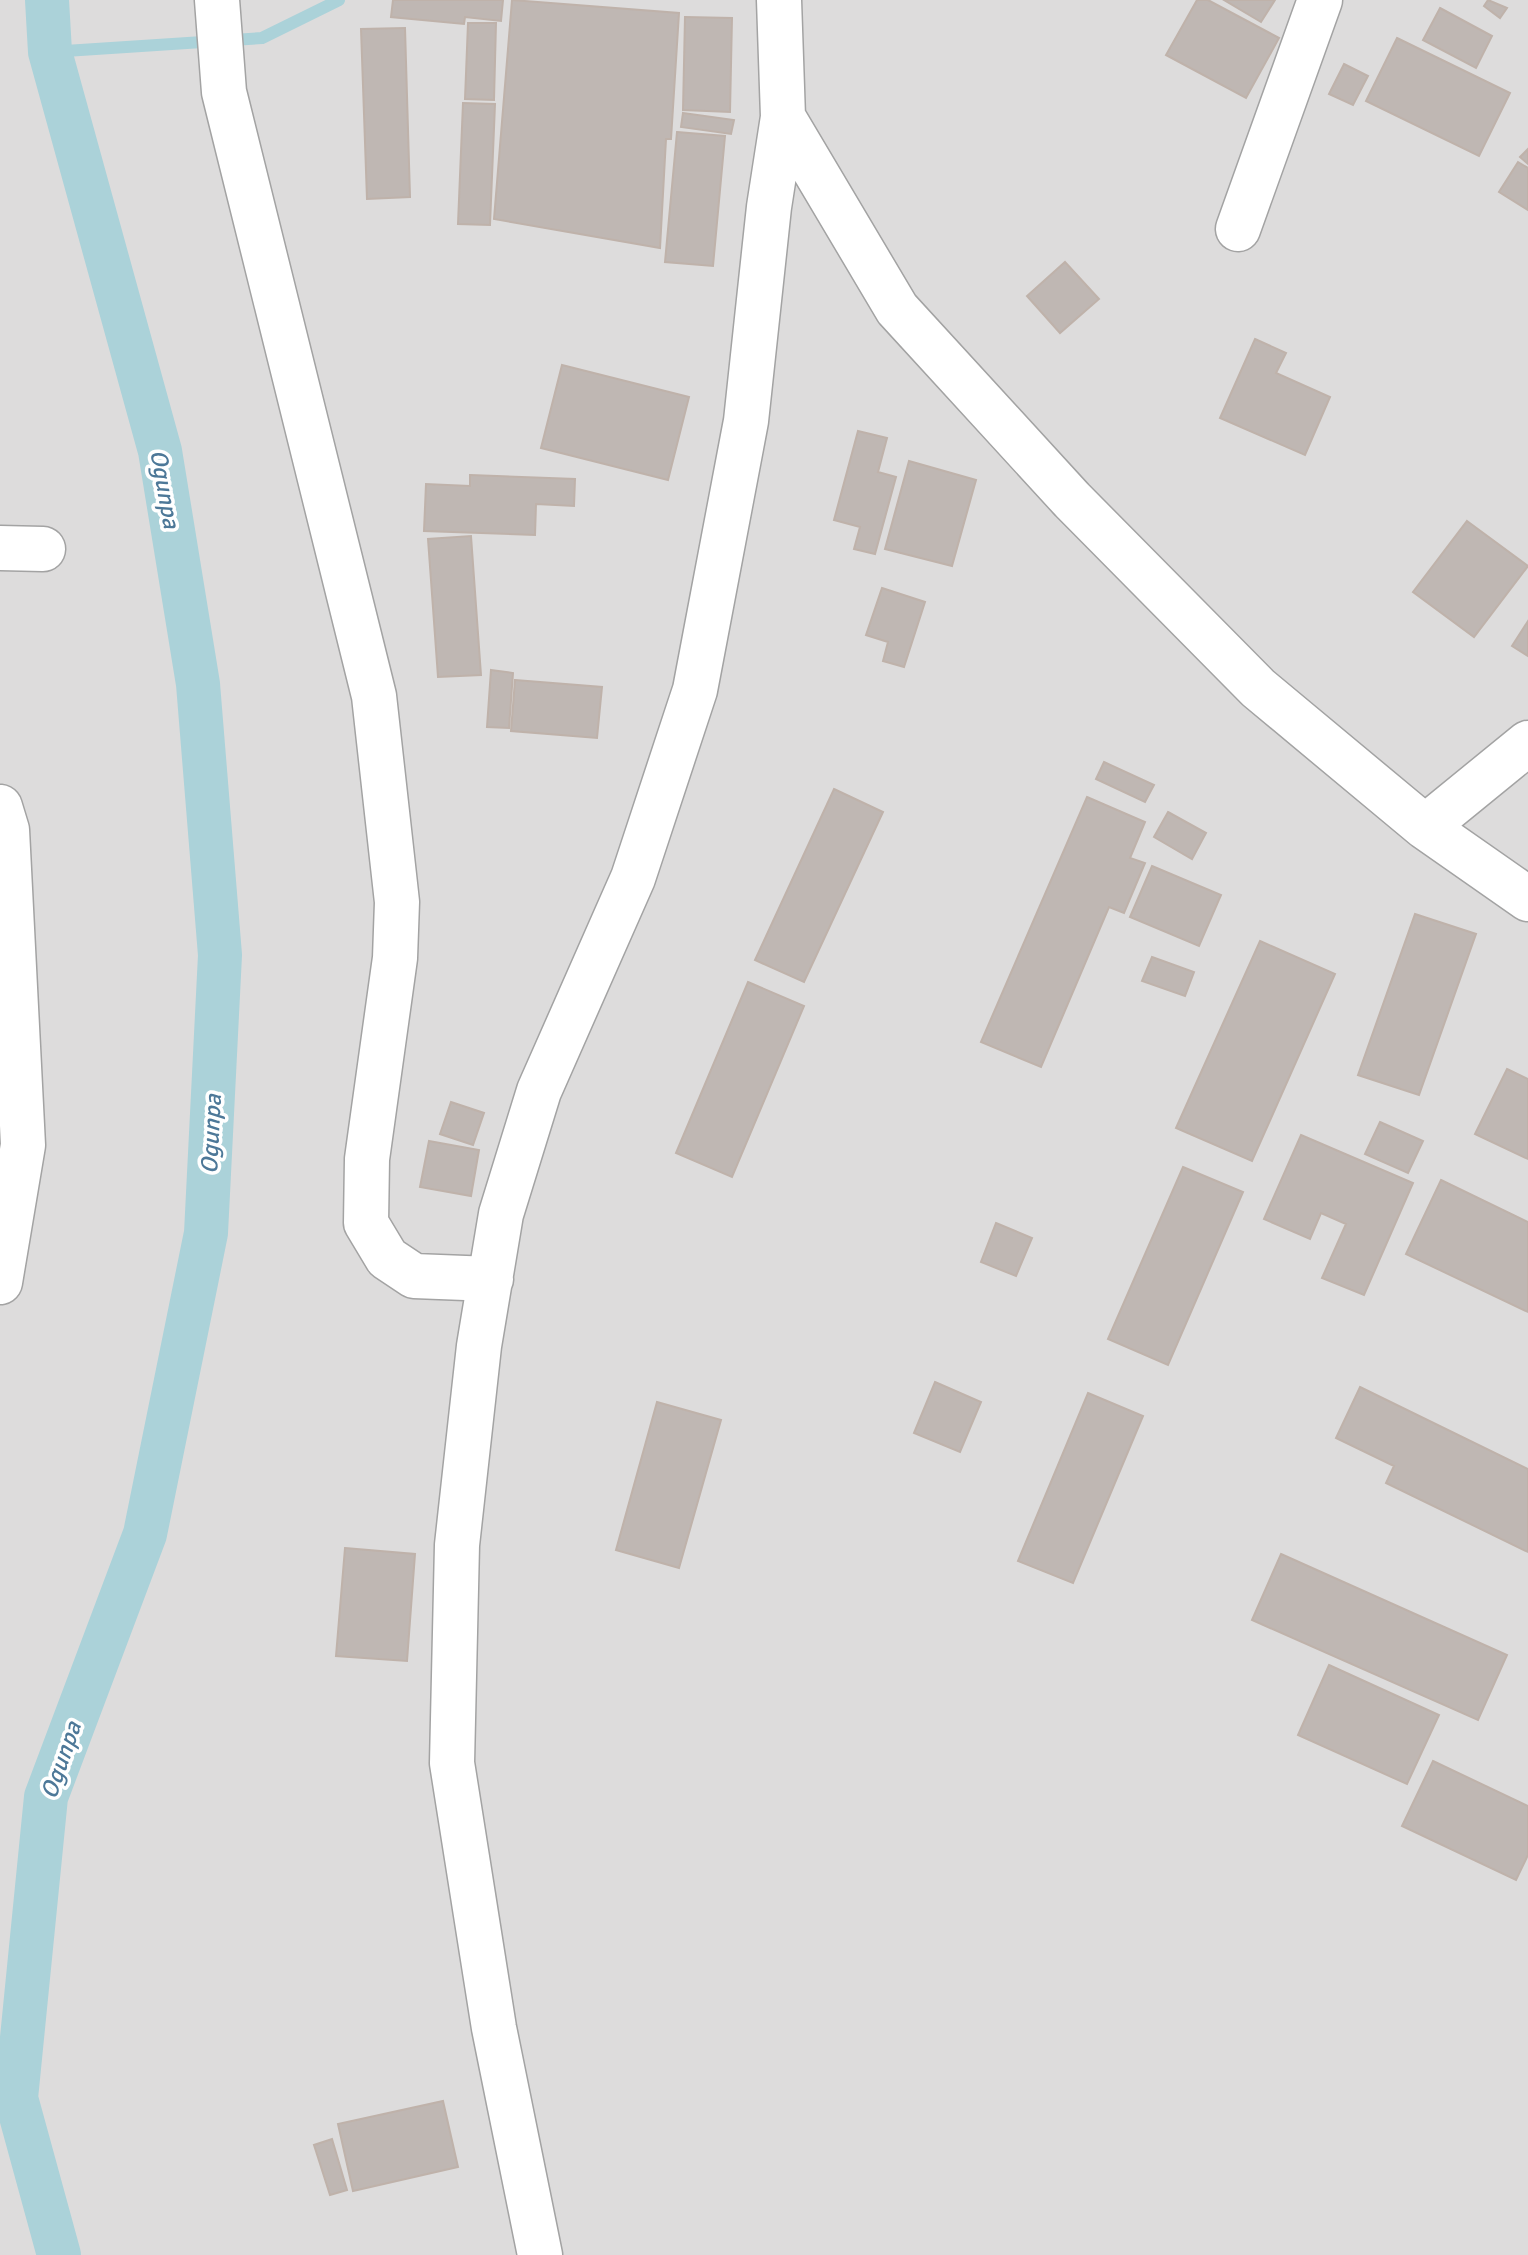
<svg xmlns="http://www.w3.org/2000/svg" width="1528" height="2255" font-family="Signika,sans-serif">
<rect width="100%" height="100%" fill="#efebe6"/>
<path fill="#dddcdc" d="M0 0H1528V2255H0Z"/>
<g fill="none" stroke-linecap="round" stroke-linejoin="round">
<path stroke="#abd2d9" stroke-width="12" d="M50 52 262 38 339 0"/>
<path stroke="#abd2d9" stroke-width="44" d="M47 0 50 52 160 451 198 684 220 955 206 1233 145 1534 46 1797 16 2098 59 2255"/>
</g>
<path fill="#bfb7b3" stroke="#bfb2aa" stroke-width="2" d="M393 0H503L501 21 465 17 464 24 391 17Z
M512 0 679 13 671 139H666L660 248 494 219Z
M1197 0H1208L1279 38 1246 98 1166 55Z
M1224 0H1275L1261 22Z
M1488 0 1507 8 1500 18 1484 6Z
M1440 8 1492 36 1476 68 1423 40Z
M685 17 732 18 730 112 683 110Z
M468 23H496L494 100 465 99Z
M405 28 410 197 367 199 361 29Z
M1397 38 1510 93 1479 156 1366 101Z
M1344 64 1368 76 1353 105 1329 94Z
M463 103 495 104 490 225 458 224Z
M683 113 734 120 731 134 681 127Z
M677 132 725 136 713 266 665 262Z
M1528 149V164L1520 157Z
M1518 162 1528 168V210L1499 192Z
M1065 262 1099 299 1060 333 1027 296Z
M1255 339 1286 353 1276 373 1330 397 1305 455 1220 418Z
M562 365 689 397 668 480 541 448Z
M858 431 887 438 878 472 896 477 875 554 854 549 860 527 834 520Z
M909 461 976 480 952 566 885 549Z
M470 475 575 479 574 506 536 504 535 535 424 531 426 484 470 486Z
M1467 521 1528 566 1474 637 1413 592Z
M471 536 481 675 438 677 428 539Z
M882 588 925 602 904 667 883 661 888 642 866 635Z
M1528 621V656L1512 646Z
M491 670 513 673 509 728 487 727Z
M515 680 602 687 597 738 511 731Z
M1104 762 1154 785 1145 802 1096 779Z
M834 789 883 812 804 982 755 960Z
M1087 797 1145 822 1130 858 1145 863 1124 913 1109 907 1041 1067 981 1042Z
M1168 812 1206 833 1192 859 1154 837Z
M1152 866 1221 895 1199 946 1130 917Z
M1415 914 1476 934 1419 1095 1358 1075Z
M1260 941 1335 974 1252 1161 1176 1128Z
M1152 957 1194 972 1185 996 1142 981Z
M748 982 804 1006 732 1177 676 1153Z
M1507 1069 1528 1079V1159L1475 1134Z
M451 1102 484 1113 473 1145 440 1134Z
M1380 1122 1423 1141 1408 1173 1365 1154Z
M1301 1135 1413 1183 1364 1295 1322 1278 1346 1224 1321 1213 1310 1239 1264 1219Z
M429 1141 479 1150 471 1196 420 1187Z
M1183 1167 1243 1192 1168 1365 1108 1339Z
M1441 1180 1528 1222V1312L1406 1254Z
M996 1223 1032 1238 1016 1276 981 1262Z
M935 1382 981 1402 960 1452 914 1433Z
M1360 1387 1528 1469V1552L1386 1483 1394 1466 1336 1438Z
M1088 1393 1143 1416 1073 1583 1018 1561Z
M657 1402 721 1420 679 1568 616 1550Z
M345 1548 415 1554 407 1661 336 1656Z
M1281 1554 1507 1655 1478 1720 1252 1620Z
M1329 1665 1439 1715 1407 1784 1298 1735Z
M1433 1761 1528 1806V1855L1516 1880 1402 1826Z
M443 2101 458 2167 353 2191 338 2124Z
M332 2139 347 2190 330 2195 314 2145Z"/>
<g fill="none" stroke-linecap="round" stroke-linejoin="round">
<g stroke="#a3a3a3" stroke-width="47">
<path id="minor" d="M217 0 224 92 374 696 397 902 395 958 367 1159 366 1223 387 1258 414 1276 491 1279
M783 117 897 309 1072 500 1258 688 1425 827 1528 899
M1238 229 1320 0
M0 548 43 549
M0 807 7 830 23 1145 0 1282
M1425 827 1528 743
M540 2255 494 2028 452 1763 457 1545 479 1346 501 1214 539 1091 633 878 695 690 746 421 769 207 783 117 779 0"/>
</g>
<use href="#minor" stroke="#fff" stroke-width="44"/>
</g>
<g text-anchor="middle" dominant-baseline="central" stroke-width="7" stroke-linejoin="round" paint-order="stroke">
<g font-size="24" font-style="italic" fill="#4d7898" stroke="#fff">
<text transform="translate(165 489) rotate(80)">Ogunpa</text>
<text transform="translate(211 1134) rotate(-87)">Ogunpa</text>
<text transform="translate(61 1760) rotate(-71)">Ogunpa</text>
</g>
</g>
</svg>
